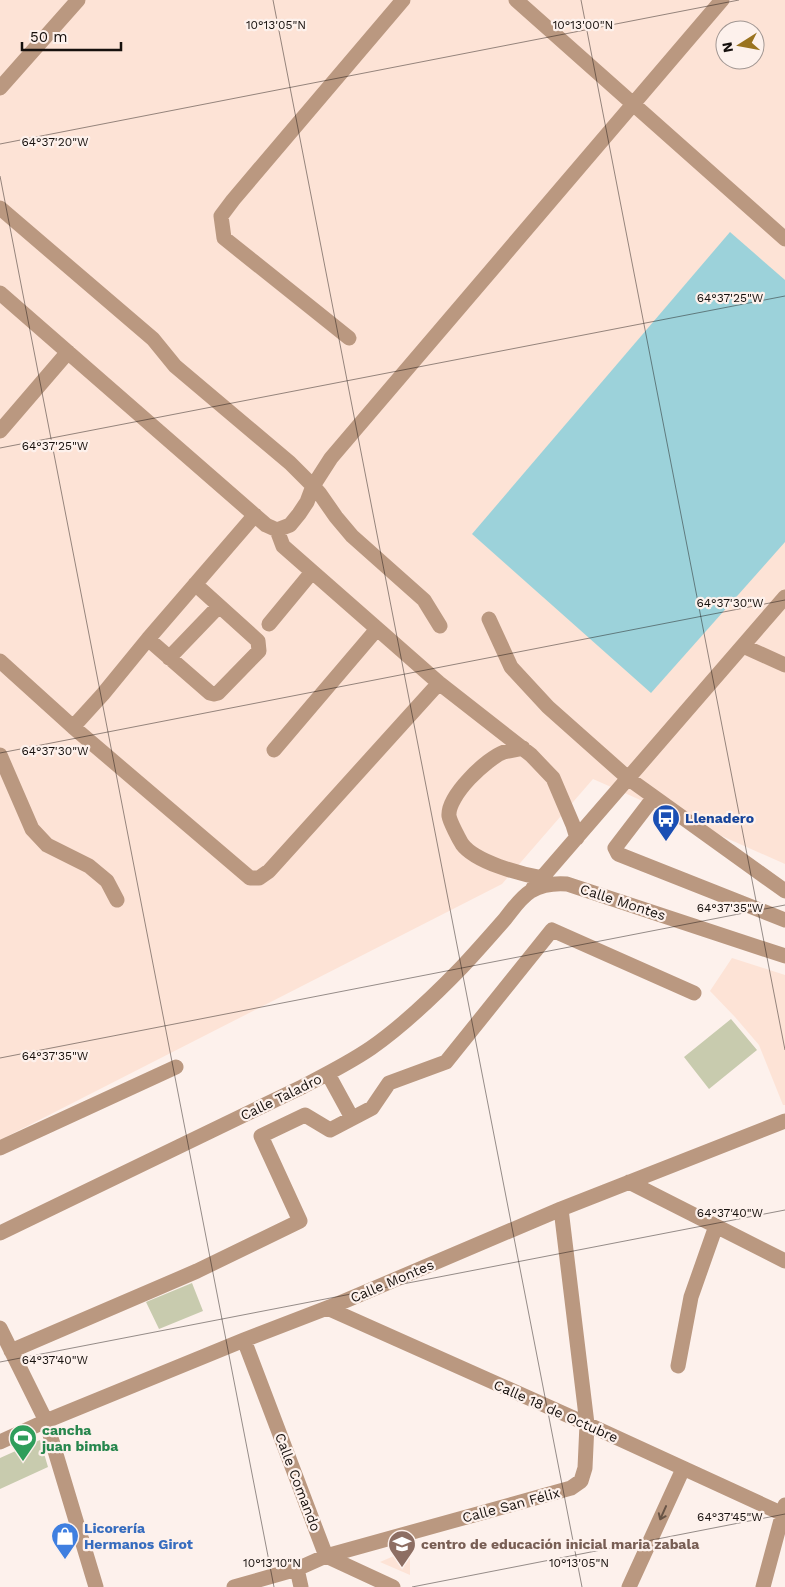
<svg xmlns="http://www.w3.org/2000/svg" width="785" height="1587" font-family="'Work Sans',sans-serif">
<rect width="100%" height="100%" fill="#fdf1ec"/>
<path fill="#fde3d6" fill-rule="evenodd" d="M0 0H785V864L593 779 502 884 0 1140ZM725 30H755V60H725Z
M732 958 785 975V1105H783L759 1045 735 1017 710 991Z
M410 1549V1575L380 1562Z"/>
<path fill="#c8cbae" d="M731 1019 757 1050 709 1089 684 1057Z
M192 1283 203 1311 159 1329 146 1302Z
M40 1440 48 1467 0 1489V1458Z"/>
<path fill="#9cd2da" d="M730 232 785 280V542L651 693 472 534Z"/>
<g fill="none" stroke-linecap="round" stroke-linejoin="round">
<path stroke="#ba9880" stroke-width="15" d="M516 0 785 239
M0 88 78 0
M0 208 153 339 175 366 290 463 313 486 331 458 722 0
M0 293 266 525 277 530 290 525 299 514 307 502 313 486
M349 338 224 238 221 216 233 200 403 0
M0 431 68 352
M313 486 320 494 336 517 352 536 424 600 440 626
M277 530 283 546 439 683 531 755 553 778 573 825 577 838
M489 619 511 667 548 707 629 779 785 891
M269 624 312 572
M148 639 210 693 214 694 218 693 259 651 258 641 195 584
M743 646 785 665
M169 658 219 606
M0 661 73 727 250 878H259L269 871 439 683
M73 727 103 694 148 639 255 515
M523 748C517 750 510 750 504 752 487 758 447 796 449 816 450 822 459 839 462 844 475 862 520 874 542 878
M274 750 377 629
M0 755 32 829 47 845 89 866 107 881 117 900
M654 797 618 844 615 848 618 854 785 920
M533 888 785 597
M328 1074 352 1118
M0 1148 176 1067
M629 1182 785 1261
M0 1233 302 1087C325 1075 349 1063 371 1048 404 1025 434 996 462 967 477 951 491 935 505 919 513 909 520 898 531 891 543 884 554 883 567 884L785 956
M327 1308 587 1424 785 1515
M0 1328 46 1421 96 1587
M244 1340 326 1556 393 1587
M11 1351 197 1271 300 1221 261 1136 305 1115 330 1130 372 1108 389 1083 446 1062 552 930 694 993
M678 1366 691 1297 716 1226
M0 1442 46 1421 244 1340 340 1303 561 1209 785 1121
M297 1569 301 1587
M234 1587 297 1569 326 1556 571 1488 581 1481 585 1468 587 1424 561 1209
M629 1587 683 1469
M763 1587 785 1505"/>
</g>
<defs><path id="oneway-shaft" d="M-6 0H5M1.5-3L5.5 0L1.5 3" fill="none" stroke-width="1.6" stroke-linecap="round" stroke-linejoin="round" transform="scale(1.25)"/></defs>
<use stroke="#685446" href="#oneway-shaft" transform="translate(663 1513) rotate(114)"/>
<path fill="none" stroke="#16100d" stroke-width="1" stroke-opacity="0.45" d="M273 0 582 1587M581 0 785 1050M0 144 739 0M0 176 274 1587M0 448 785 296M0 753 785 600M0 1058 785 905M0 1362 785 1210M412 1587 785 1514"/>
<defs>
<g id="bus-pin" transform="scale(1.4375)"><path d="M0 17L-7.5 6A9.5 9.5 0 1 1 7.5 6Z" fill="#1a4fb4" stroke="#fdf1ec"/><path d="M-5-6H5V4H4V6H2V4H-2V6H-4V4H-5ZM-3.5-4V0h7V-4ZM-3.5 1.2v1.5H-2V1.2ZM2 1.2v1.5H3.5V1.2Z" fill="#fff"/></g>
<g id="stadium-pin" transform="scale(1.4375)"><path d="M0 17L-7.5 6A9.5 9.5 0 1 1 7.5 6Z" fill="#2e9e5b" stroke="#fdf1ec"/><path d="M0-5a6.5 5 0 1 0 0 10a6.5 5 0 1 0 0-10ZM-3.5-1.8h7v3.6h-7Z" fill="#fff"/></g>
<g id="shop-pin" transform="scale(1.4375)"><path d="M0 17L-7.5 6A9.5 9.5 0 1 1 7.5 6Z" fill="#3f7fe0" stroke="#fdf1ec"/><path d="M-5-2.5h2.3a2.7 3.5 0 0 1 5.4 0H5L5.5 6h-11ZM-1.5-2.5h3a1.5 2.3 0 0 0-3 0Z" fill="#fff"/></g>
<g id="school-pin" transform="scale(1.4375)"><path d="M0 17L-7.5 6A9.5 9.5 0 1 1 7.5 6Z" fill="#8d6e63" stroke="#fdf1ec"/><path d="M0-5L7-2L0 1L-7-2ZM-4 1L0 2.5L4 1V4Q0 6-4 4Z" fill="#fff"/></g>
</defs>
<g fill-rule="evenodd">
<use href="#bus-pin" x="666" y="818"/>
<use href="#stadium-pin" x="23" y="1438"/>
<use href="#shop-pin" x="65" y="1536"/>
<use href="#school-pin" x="402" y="1544"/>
</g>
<g text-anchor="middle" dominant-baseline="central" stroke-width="4.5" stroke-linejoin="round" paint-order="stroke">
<g font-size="14" font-weight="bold" fill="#164399" stroke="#fdf1ec" text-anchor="start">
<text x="685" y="818">Llenadero</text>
</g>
<g font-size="14" fill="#16100d" stroke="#fdf1ec">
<text transform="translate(623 902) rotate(18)">Calle Montes</text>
<text transform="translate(281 1097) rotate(-26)">Calle Taladro</text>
<text transform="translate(392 1281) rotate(-23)">Calle Montes</text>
<text transform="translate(556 1411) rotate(24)">Calle 18 de Octubre</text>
<text transform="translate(298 1482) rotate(69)">Calle Comando</text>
<text transform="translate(511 1505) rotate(-15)">Calle San Félix</text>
</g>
<g font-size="14" font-weight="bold" fill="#27864d" stroke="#fdf1ec" text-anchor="start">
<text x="42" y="1430">cancha<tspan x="42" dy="16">juan bimba</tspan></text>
</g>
<g font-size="14" font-weight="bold" fill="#366cbe" stroke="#fdf1ec" text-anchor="start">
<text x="84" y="1528">Licorería<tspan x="84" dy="16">Hermanos Girot</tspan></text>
</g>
<g font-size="14" font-weight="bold" fill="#785e54" stroke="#fdf1ec" text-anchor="start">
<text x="421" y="1544">centro de educación inicial maria zabala</text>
</g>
</g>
<g font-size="12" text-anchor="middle" fill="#16100d" stroke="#fdf1ec" stroke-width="4.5" stroke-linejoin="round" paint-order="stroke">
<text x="276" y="29">10°13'05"N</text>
<text x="583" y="29">10°13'00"N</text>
<text x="55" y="146">64°37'20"W</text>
<text x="730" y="302">64°37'25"W</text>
<text x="55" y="450">64°37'25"W</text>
<text x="730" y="607">64°37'30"W</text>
<text x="55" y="755">64°37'30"W</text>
<text x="730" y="912">64°37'35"W</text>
<text x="55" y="1060">64°37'35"W</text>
<text x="730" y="1217">64°37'40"W</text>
<text x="55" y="1364">64°37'40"W</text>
<text x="730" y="1521">64°37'45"W</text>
<text x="272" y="1567">10°13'10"N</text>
<text x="579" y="1567">10°13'05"N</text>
</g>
<g transform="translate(740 45) rotate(259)"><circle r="24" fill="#fdf1ec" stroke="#a19793"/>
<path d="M0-4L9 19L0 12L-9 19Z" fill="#9a731f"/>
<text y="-8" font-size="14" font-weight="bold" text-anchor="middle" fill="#16100d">N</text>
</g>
<path d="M22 42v8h99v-8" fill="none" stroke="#16100d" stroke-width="2.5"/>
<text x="30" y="42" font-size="15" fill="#16100d" stroke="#fdf1ec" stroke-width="4" paint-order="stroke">50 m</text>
</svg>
